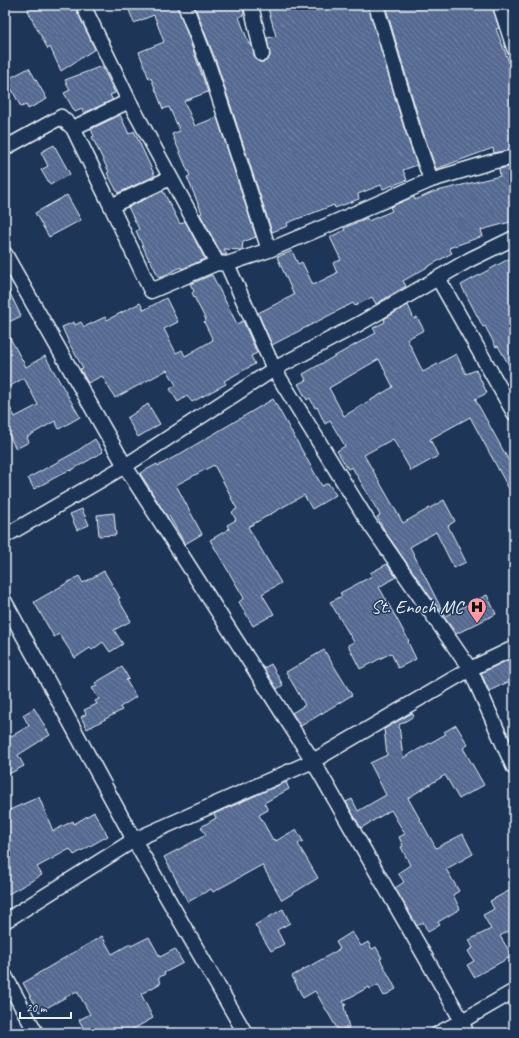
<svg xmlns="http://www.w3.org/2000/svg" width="519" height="1038" font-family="Caveat,sans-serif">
<defs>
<pattern id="building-back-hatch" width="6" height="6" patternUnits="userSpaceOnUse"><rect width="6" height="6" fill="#576a91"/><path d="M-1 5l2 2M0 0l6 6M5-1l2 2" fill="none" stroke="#6f80a1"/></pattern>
</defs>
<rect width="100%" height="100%" fill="#1d3557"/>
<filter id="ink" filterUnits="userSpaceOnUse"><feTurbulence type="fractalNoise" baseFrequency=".025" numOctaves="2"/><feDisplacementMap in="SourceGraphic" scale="8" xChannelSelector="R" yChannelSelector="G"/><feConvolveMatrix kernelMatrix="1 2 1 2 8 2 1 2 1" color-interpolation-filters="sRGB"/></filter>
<g filter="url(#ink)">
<path fill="url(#building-back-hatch)" stroke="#e8f1f8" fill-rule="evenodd" d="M27 5H74L95 49 61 71 50 47 48 49 36 27 28 11 29 10Z
M127 5H177L208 92 184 101 195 126 217 117 256 237 243 242 242 250 224 249 227 255H222L200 214 202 213 187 177 190 176 172 134 180 131 169 107 163 109 151 78 149 79 139 52 164 42 154 15 134 23Z
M194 5H243L244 15 239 17 249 44H251L256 59 259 62H263L267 60 270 56 267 38 276 36 267 5H368L404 128 417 165 403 170 407 180 383 189 381 185 358 194 359 199 335 208 334 205 287 223 288 226 272 232 217 64Z
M385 5H492L499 28 496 29 509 62 514 61V149L494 153 493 148 436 169 420 123Z
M102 66 115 93 110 95 113 100 84 113 82 109 75 112 64 93 70 90 65 80Z
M29 68 47 99 28 109 26 105 21 107 10 86 11 85 8 79Z
M120 115 129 134 134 131 155 176 118 193 107 173 109 172 92 137 94 136 91 129Z
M54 145 70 174 50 185 41 170 48 166 41 152Z
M514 166V221L481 230 483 236 449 248 452 253 403 281 406 286 376 304 372 297 355 306 353 303 272 345 258 313 294 295 277 257 292 251 298 264 302 262 313 285 337 273 333 263 341 260 330 237 345 230 344 228 367 218 368 221 392 211 390 207 413 197H414L415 200 433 192 500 176 499 169Z
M163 191 180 224 185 221 205 259 182 269 181 267 159 278 150 259 149 260 136 231 139 229 128 207Z
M67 195 81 220 49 237 35 213Z
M514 256V374L498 346 496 347 485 326 483 327 461 285Z
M212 275 237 324 243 321 257 353 251 356 255 364 224 381 226 384 192 402 187 396 178 402 170 389 176 385 167 370 115 398 102 376 88 383 80 369 83 368 69 343 62 327 74 322 75 325 81 322 84 327 105 317 107 320 140 303 144 310 166 298 178 322 164 329 176 353 182 350 185 356 213 340 204 322 206 320 192 293 194 291 190 284Z
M5 283 21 316 5 324Z
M408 305 414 319 417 317 424 330 407 339 423 372 456 354 466 374 476 370 487 393 475 399 514 470V498L470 417 430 439 438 456 411 471 393 439 364 455 403 523 444 500 455 521 448 526 466 562 454 568 436 532 410 547 445 616 487 595 496 614 456 634 386 533 377 517 380 515 352 467 348 469 337 451 345 446 330 421 325 424 317 407 315 408 310 398 307 400 298 384 306 380 303 374 376 333 373 328 385 322 384 319ZM379 359 393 387 344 416 329 388Z
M5 329 26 367 45 356 80 417 59 429 55 421 27 437 29 442 16 449 5 427V398L15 417 38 405 24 378 5 389Z
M273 399 322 486 328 483 336 495 312 509 304 495 248 527 281 583 262 594 274 614 253 626 239 602 244 598 210 540 229 529 227 525 236 520 232 512 237 509 231 498H232L214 465 176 485 202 534 185 544 169 516 167 517 140 473 157 464 158 466 178 455Z
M148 404 160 424 138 437 127 418Z
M95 439 103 452 70 471 69 470 34 489 28 478 74 453Z
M82 509 89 525 77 530 70 514Z
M114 513 116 535 99 536 97 515Z
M387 564 396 577 379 587 409 641 408 642 416 659 398 668 391 653 360 669 348 645 354 642 330 602 342 596 340 593 372 576 370 573Z
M104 571 120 598 118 599 131 621 114 630 123 644 110 652 103 642 92 650 90 648 75 658 59 634 54 637 34 602 79 576 83 583Z
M324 650 352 695 301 726 292 713 305 705 286 672Z
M514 657V677L507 681 508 682 489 691 481 673Z
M271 664 283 685 277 689 264 668Z
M122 667 129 679 126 680 136 697 120 707 122 710 87 729 81 717 86 714 84 710 97 704 95 701 99 699 92 688 97 686 95 683Z
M34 708 50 735 18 755 24 766 5 776V733L8 738 29 726 23 715Z
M412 713 414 716 399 725 403 758 446 734 444 732 456 725 468 745 463 748 484 785 459 799 445 775 408 798 436 848 463 834 473 854 446 869 459 891 453 895 460 909 438 922 440 925 428 932 423 922 417 926 395 888 404 882 398 873 410 865 401 847 403 846 399 837 405 834 391 810 361 828 346 802 352 799 358 811 386 795 370 763 387 755 384 729Z
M286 782 289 789 264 803 268 810 259 815 273 840 274 839 276 841 296 829 303 841 298 844 318 878 282 900 262 865 213 892 211 889 188 902 164 857 206 835 201 827 216 818 214 814Z
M39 797 53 831 73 821 74 824 94 812 108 836 74 855 70 849 37 867 42 875 5 896V812Z
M514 888V928L500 936 512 956 474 977 467 965 474 961 468 951 473 948 469 940 491 929 483 915 494 909 490 901Z
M283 909 290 923 277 930 284 944 271 951 255 925Z
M352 932 361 946 368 942 372 949 376 947 382 958 380 959 396 989 384 996 378 985 370 989 369 987 343 1001 346 1005 344 1006 349 1028 338 1030 315 991 303 998 292 976 340 949 336 942Z
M102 936 112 954 130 944 131 946 149 937 160 957 175 949 183 963 164 973 165 974 158 978 161 983 141 994 153 1018 126 1033H86L79 1020 90 1014 77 991 39 1012 23 983 37 975V974Z"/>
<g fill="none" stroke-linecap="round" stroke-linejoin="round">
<g stroke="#e8f1f8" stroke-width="17">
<path id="street" d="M83 5 129 101 217 263
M185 5 209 67 269 250
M251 5 262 54
M376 5 412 126 431 180
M500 5 514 48
M73 128 111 206 170 178
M5 148 61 117 73 128 129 101
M111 206 151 291 217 263 227 264 269 250 326 226 431 180 491 162 514 157
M5 254 125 466 313 761 462 1021 466 1033
M227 264 274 369 367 520 470 669 514 768
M438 278 514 413
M5 536 125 466 274 369 357 325 469 260 514 238
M5 602 134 840 245 1033
M5 921 134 840 313 761 470 669 514 648
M5 976 36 1033
M439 1033 462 1021 514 991"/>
</g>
<use href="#street" stroke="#1d3557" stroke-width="14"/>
</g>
</g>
<defs>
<g id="hospital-pin" transform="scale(1)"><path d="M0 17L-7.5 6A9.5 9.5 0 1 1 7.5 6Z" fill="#ff9aa2" stroke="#1d3557"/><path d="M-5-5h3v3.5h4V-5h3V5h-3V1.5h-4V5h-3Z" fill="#111"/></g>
</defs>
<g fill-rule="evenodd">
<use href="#hospital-pin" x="477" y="607"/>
</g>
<g text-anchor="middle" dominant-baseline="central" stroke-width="3" stroke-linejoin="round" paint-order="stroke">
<g font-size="19" fill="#e8f1f8" stroke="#1d3557" text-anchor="end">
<text x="463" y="607">St. Enoch MC</text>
</g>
</g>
<rect width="519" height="1038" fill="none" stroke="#1d3557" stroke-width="20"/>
<rect x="10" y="10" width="499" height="1018" fill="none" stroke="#e8f1f8" stroke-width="1.5" filter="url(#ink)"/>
<path d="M20 1012v6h51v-6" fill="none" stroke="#e8f1f8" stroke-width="2"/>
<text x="26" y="1012" font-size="12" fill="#e8f1f8" stroke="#1d3557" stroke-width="3" paint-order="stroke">20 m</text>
</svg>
